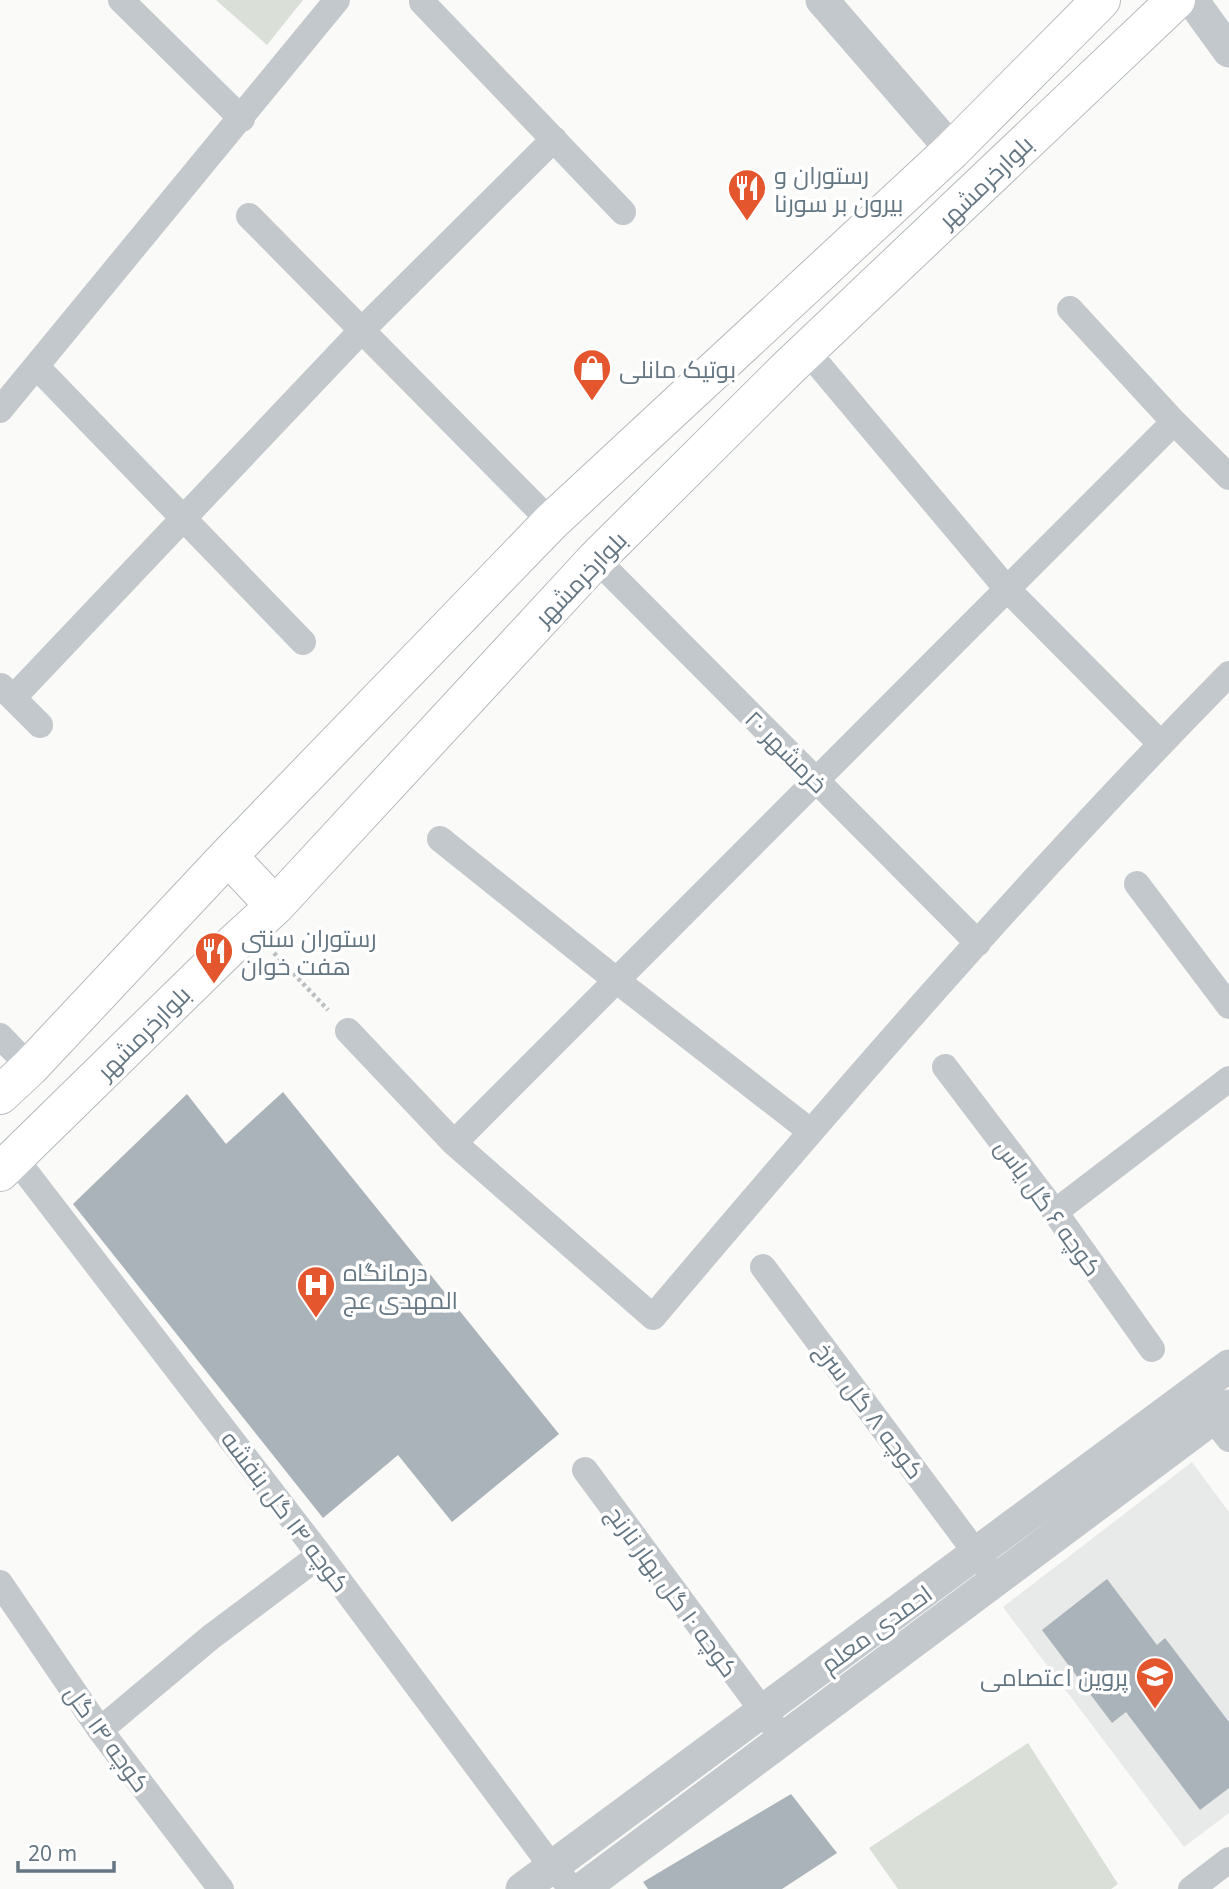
<svg xmlns="http://www.w3.org/2000/svg" width="1229" height="1889" font-family="'Noto Sans',Cairo,sans-serif">
<rect width="100%" height="100%" fill="#fafaf8"/>
<path fill="#e8e9e9" d="M1192 1462 1229 1512V1813L1184 1847 1003 1607Z"/>
<path fill="#dadfd7" d="M216 0H303L267 45Z
M1028 1743 1118 1884 1111 1889H898L869 1848Z"/>
<path fill="#aab3b9" d="M283 1092 559 1434 452 1522 398 1455 323 1518 73 1204 187 1094 226 1144Z
M1107 1579 1157 1645 1165 1638 1229 1722V1788L1200 1810 1126 1712 1112 1723 1042 1630Z
M791 1794 837 1853 782 1889H648L643 1882Z"/>
<g fill="none" stroke-linecap="round" stroke-linejoin="round">
<g stroke="#b5babe" stroke-width="40">
<path id="primary" d="M228 856 275 906
M0 1095 30 1067 228 856 551 522 952 150 1101 0
M0 1172 229 948 275 906 596 559 788 368 1176 0"/>
</g>
<path stroke="#bbbfc2" stroke-width="4.5" stroke-dasharray="3.5 3.5" stroke-linecap="butt" d="M274 953 328 1010"/>
<path stroke="#c3c8cc" stroke-width="26" d="M121 0 242 119
M422 2 623 212
M249 216 551 522
M1070 309 1174 422 1229 477
M807 351 1007 589 1161 744
M36 366 303 642
M0 410 337 0
M596 559 978 943
M1 686 40 725
M14 697 362 330 554 139
M440 839 616 980 810 1131
M1137 884 1229 1006
M348 1031 454 1143 653 1317C839 1097 1027 879 1229 674
M0 1036 30 1067
M945 1067 1055 1212 1152 1349
M454 1143 1174 422
M15 1158 320 1555 552 1867 573 1889
M1055 1212 1229 1079
M763 1267 988 1569
M1202 1405 1229 1439
M585 1470 773 1725
M0 1583 100 1730 221 1889
M100 1730 211 1637 320 1555
M1191 1889 1229 1860"/>
<path stroke="#c3c8cc" stroke-width="33" d="M822 0 952 150
M1192 0 1229 51
M522 1889 1229 1366
M582 1889 1229 1406"/>
<use href="#primary" stroke="#fff" stroke-width="38"/>
</g>
<defs>
<g id="restaurant-pin" transform="scale(2.0125)"><path d="M0 17L-7.5 6A9.5 9.5 0 1 1 7.5 6Z" fill="#e4572e" stroke="#fff"/><path d="M-5-6h1v4h1v-4h1v4h1v-4h1v5L-1.5 .5V6h-2V.5L-5-1ZM5-6V6H3V1.5H1.5Q1.5-4 5-6Z" fill="#fff"/></g>
<g id="shop-pin" transform="scale(2.0125)"><path d="M0 17L-7.5 6A9.5 9.5 0 1 1 7.5 6Z" fill="#e4572e" stroke="#fff"/><path d="M-5-2.5h2.3a2.7 3.5 0 0 1 5.4 0H5L5.5 6h-11ZM-1.5-2.5h3a1.5 2.3 0 0 0-3 0Z" fill="#fff"/></g>
<g id="hospital-pin" transform="scale(2.0125)"><path d="M0 17L-7.5 6A9.5 9.5 0 1 1 7.5 6Z" fill="#e4572e" stroke="#fff"/><path d="M-5-5h3v3.5h4V-5h3V5h-3V1.5h-4V5h-3Z" fill="#fff"/></g>
<g id="school-pin" transform="scale(2.0125)"><path d="M0 17L-7.5 6A9.5 9.5 0 1 1 7.5 6Z" fill="#e4572e" stroke="#fff"/><path d="M0-5L7-2L0 1L-7-2ZM-4 1L0 2.5L4 1V4Q0 6-4 4Z" fill="#fff"/></g>
</defs>
<g fill-rule="evenodd">
<use href="#restaurant-pin" x="747" y="188"/>
<use href="#shop-pin" x="592" y="368"/>
<use href="#restaurant-pin" x="214" y="951"/>
<use href="#hospital-pin" x="316" y="1285"/>
<use href="#school-pin" x="1155" y="1676"/>
</g>
<g text-anchor="middle" dominant-baseline="central" stroke-width="7" stroke-linejoin="round" paint-order="stroke">
<g font-size="24" fill="#657683" stroke="#fff" text-anchor="start">
<text x="774" y="174">رستوران و<tspan x="774" dy="28">بیرون بر سورنا</tspan></text>
<text x="619" y="368">بوتیک مانلی</text>
<text x="241" y="937">رستوران سنتى<tspan x="241" dy="28">هفت خوان</tspan></text>
<text x="343" y="1271">درمانگاه<tspan x="343" dy="28">المهدی عج</tspan></text>
<text x="1128" y="1676" text-anchor="end">پروین اعتصامی</text>
</g>
<g font-size="24" fill="#657683" stroke="#fff">
<text transform="translate(985 181) rotate(-44)">بلوارخرمشهر</text>
<text transform="translate(580 578) rotate(-46)">بلوارخرمشهر</text>
<text transform="translate(787 751) rotate(45)">خرمشهر ۲۰</text>
<text transform="translate(143 1032) rotate(-45)">بلوارخرمشهر</text>
<text transform="translate(1049 1207) rotate(54)">کوچه ۶ گل یاس</text>
<text transform="translate(870 1410) rotate(53)">کوچه ۸ گل سرخ</text>
<text transform="translate(286 1511) rotate(53)">کوچه ۱۴ گل بنفشه</text>
<text transform="translate(673 1591) rotate(54)">کوچه ۱۰ گل بهار نارنج</text>
<text transform="translate(876 1628) rotate(-36)">احمدی معلم</text>
<text transform="translate(108 1738) rotate(54)">کوچه ۱۴ گل</text>
</g>
</g>
<path d="M18 1861v10h96v-10" fill="none" stroke="#657683" stroke-width="3.5"/>
<text x="28" y="1861" font-size="21" fill="#657683" stroke="#ffffff" stroke-width="5" paint-order="stroke">20 m</text>
</svg>
